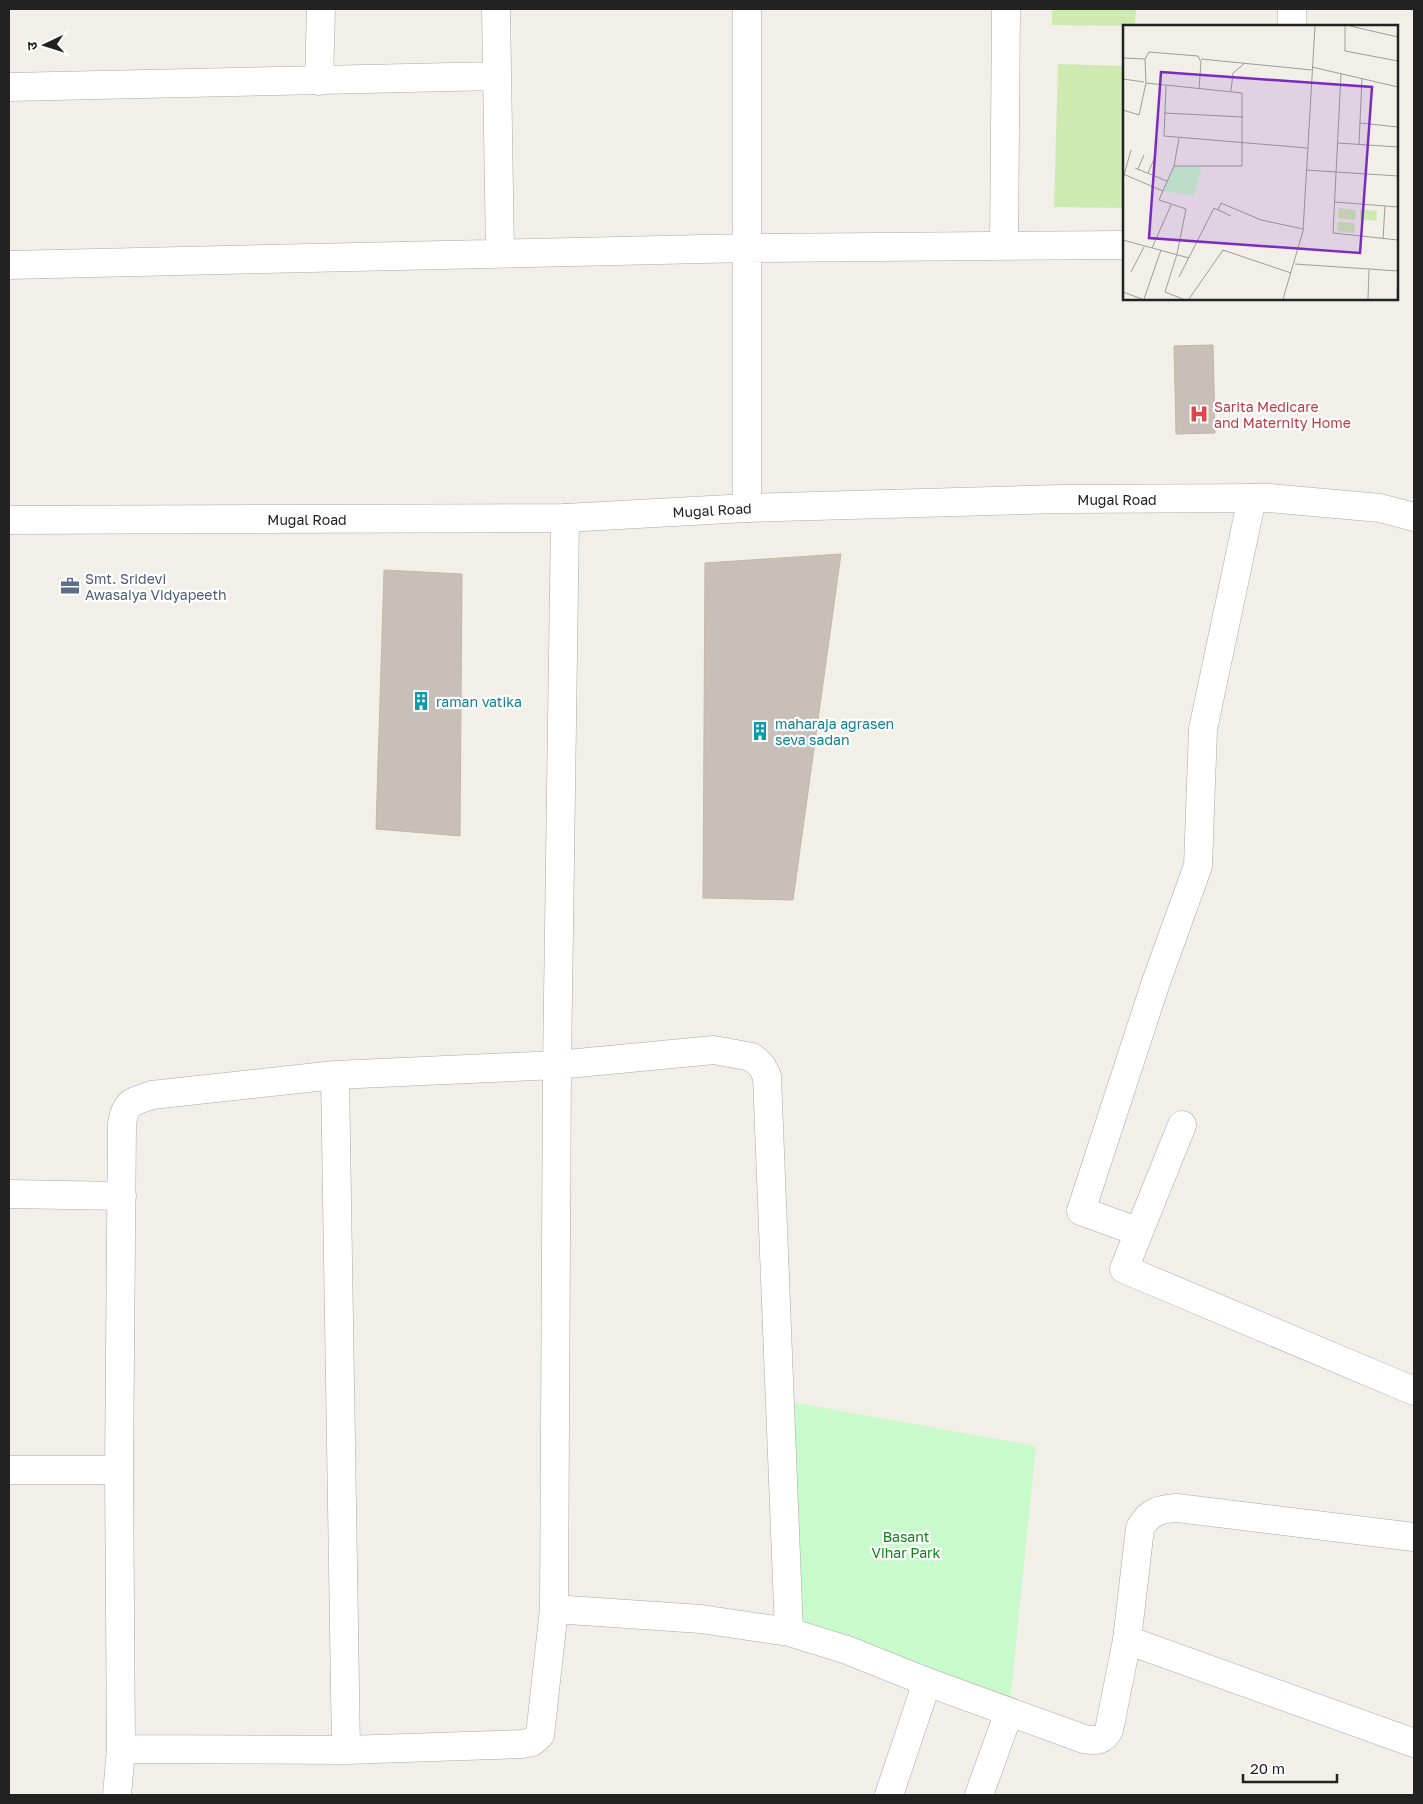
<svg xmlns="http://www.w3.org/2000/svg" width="1423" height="1804" font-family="'Golos Text','Noto Sans Devanagari',sans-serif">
<rect width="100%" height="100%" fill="#f2efe9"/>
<path fill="#cdebb0" d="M1052 9H1136L1135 26 1052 25Z
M1058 64 1124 66V208L1054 207Z"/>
<path fill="#c8facc" d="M780 1400 1036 1446 1009 1712 789 1632Z"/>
<path fill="#c7bfb8" stroke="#c4b6ab" d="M1213 345 1215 433 1176 434 1174 346Z
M841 554 793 900 703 898 705 563Z
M384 570 462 574 460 836 376 829Z"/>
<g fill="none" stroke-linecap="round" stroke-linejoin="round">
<g stroke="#a9a9a9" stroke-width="29">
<path id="minor" d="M496 9 500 253
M747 9V508
M1292 26V9
M319 81 321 9
M9 87 496 76
M1004 246 1006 9
M9 265 747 248 1124 245
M335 1075 346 1750
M1182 1125 1124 1269 1414 1391
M9 1194 122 1196
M1139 1232 1081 1211 1156 982 1198 866 1203 729 1252 498
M9 1470H119
M554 1609 701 1619 789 1632 847 1650 927 1682 1084 1739C1095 1741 1104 1741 1109 1730L1127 1640 1140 1528C1149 1512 1159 1509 1177 1508L1414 1537
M1127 1640 1414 1743
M121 1749 346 1750 522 1744 532 1742 540 1735 554 1609 557 1065 565 518
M117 1795 121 1749 119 1470 122 1124C125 1102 132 1102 152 1095L335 1075 557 1065 714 1050 752 1057 761 1065 767 1076 789 1632
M889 1795 927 1682
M979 1795 1009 1712"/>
</g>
<g stroke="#a9a9a9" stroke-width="29">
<path id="tertiary" d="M9 520 565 518 747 508 1061 499 1269 498 1380 508 1414 517"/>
</g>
<use href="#minor" stroke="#fff" stroke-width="28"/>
<use href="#tertiary" stroke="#fff" stroke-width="28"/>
</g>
<defs>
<g id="hospital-bare" transform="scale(1.5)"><path d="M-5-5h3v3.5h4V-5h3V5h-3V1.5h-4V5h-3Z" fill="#e0444e" stroke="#fff" stroke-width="2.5" paint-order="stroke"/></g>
<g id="office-bare" transform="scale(1.5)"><path d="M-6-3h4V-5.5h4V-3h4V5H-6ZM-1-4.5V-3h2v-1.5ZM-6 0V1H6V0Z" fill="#5c6f8a" stroke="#fff" stroke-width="2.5" paint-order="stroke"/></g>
<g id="building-bare" transform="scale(1.5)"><path d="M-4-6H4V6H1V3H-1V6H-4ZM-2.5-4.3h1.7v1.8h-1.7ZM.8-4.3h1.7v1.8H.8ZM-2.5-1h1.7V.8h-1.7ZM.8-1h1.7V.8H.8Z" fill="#0f9aa8" stroke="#fff" stroke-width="2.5" paint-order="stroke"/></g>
</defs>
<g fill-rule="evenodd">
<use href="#hospital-bare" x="1199" y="414"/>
<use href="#office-bare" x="70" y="586"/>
<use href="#building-bare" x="421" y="701"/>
<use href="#building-bare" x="760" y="731"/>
</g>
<g text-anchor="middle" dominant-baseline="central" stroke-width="4.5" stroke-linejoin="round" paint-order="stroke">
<g font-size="14" fill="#be3a42" stroke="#fff" text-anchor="start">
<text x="1214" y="406">Sarita Medicare<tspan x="1214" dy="16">and Maternity Home</tspan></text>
</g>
<g font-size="14" fill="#222" stroke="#fff">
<text x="1117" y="499">Mugal Road</text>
<text transform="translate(712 510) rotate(-3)">Mugal Road</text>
<text x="307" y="519">Mugal Road</text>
</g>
<g font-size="14" fill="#4e5e75" stroke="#fff" text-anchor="start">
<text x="85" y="578">Smt. Sridevi<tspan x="85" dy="16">Awasaiya Vidyapeeth</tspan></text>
</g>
<g font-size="14" fill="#0d838f" stroke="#fff" text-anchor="start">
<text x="436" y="701">raman vatika</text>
<text x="775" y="723">maharaja agrasen<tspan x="775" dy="16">seva sadan</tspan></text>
</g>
<g font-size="14" fill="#0c8416" stroke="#fff">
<text x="906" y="1536">Basant<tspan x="906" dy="16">Vihar Park</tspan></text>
</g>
</g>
<g transform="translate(1123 25)">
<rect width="275" height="275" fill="#f2efe9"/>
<path d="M216 183 233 185 232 195 215 193ZM237 184 254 186 253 196 237 194ZM215 197 232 198 231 208 214 206Z" fill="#cdebb0"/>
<path d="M51 141H79L71 171 40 166Z" fill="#c8facc"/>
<path fill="none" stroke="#9f9d99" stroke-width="1" d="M222 1V26L275 36M227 1 275 12M0 33 22 34M78 34 189 45M189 42 275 62M218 49 210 208 275 215M0 54 21 57M23 58 119 68V141H51M43 61 41 111 184 123M108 66 110 48 122 38M0 85 16 90 23 58 22 34 26 27 75 31 78 37 76 64M41 88 120 92M237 98 275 102M56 113 51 141 36 175 63 184 54 229 42 267 60 274M215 118 275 122M236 119 239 53M12 143 44 156M15 144 21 130M183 145 275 151M25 148 32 132M0 149 40 166M0 154 8 125M212 177 275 182M95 185 98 178 138 195 180 204M260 214 262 181M0 215 66 233M29 223 48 180M172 239 275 246M8 247 21 222M56 252 91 183 108 191M0 267 19 274M21 274 38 225M66 274 100 225 168 248M160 274 180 206 192 1M245 274 246 245M274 274 275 249"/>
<path fill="#7b2cbf" fill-opacity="0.15" stroke="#7b2cbf" stroke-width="2.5" d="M38 47 249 62 237 228 26 213Z"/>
<rect width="275" height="275" fill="none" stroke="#222" stroke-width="2.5"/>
</g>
<rect width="1423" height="1804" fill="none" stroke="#222222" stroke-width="20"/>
<g transform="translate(45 45) rotate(266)" stroke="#ffffff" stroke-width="4" paint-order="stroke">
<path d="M0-4L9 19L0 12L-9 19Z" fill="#222222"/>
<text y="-8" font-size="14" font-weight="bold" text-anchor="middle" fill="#222222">उ</text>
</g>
<path d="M1243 1774v8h94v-8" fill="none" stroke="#222222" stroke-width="2.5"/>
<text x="1250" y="1774" font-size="15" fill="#222222" stroke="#ffffff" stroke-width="4" paint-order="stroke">20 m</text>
</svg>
